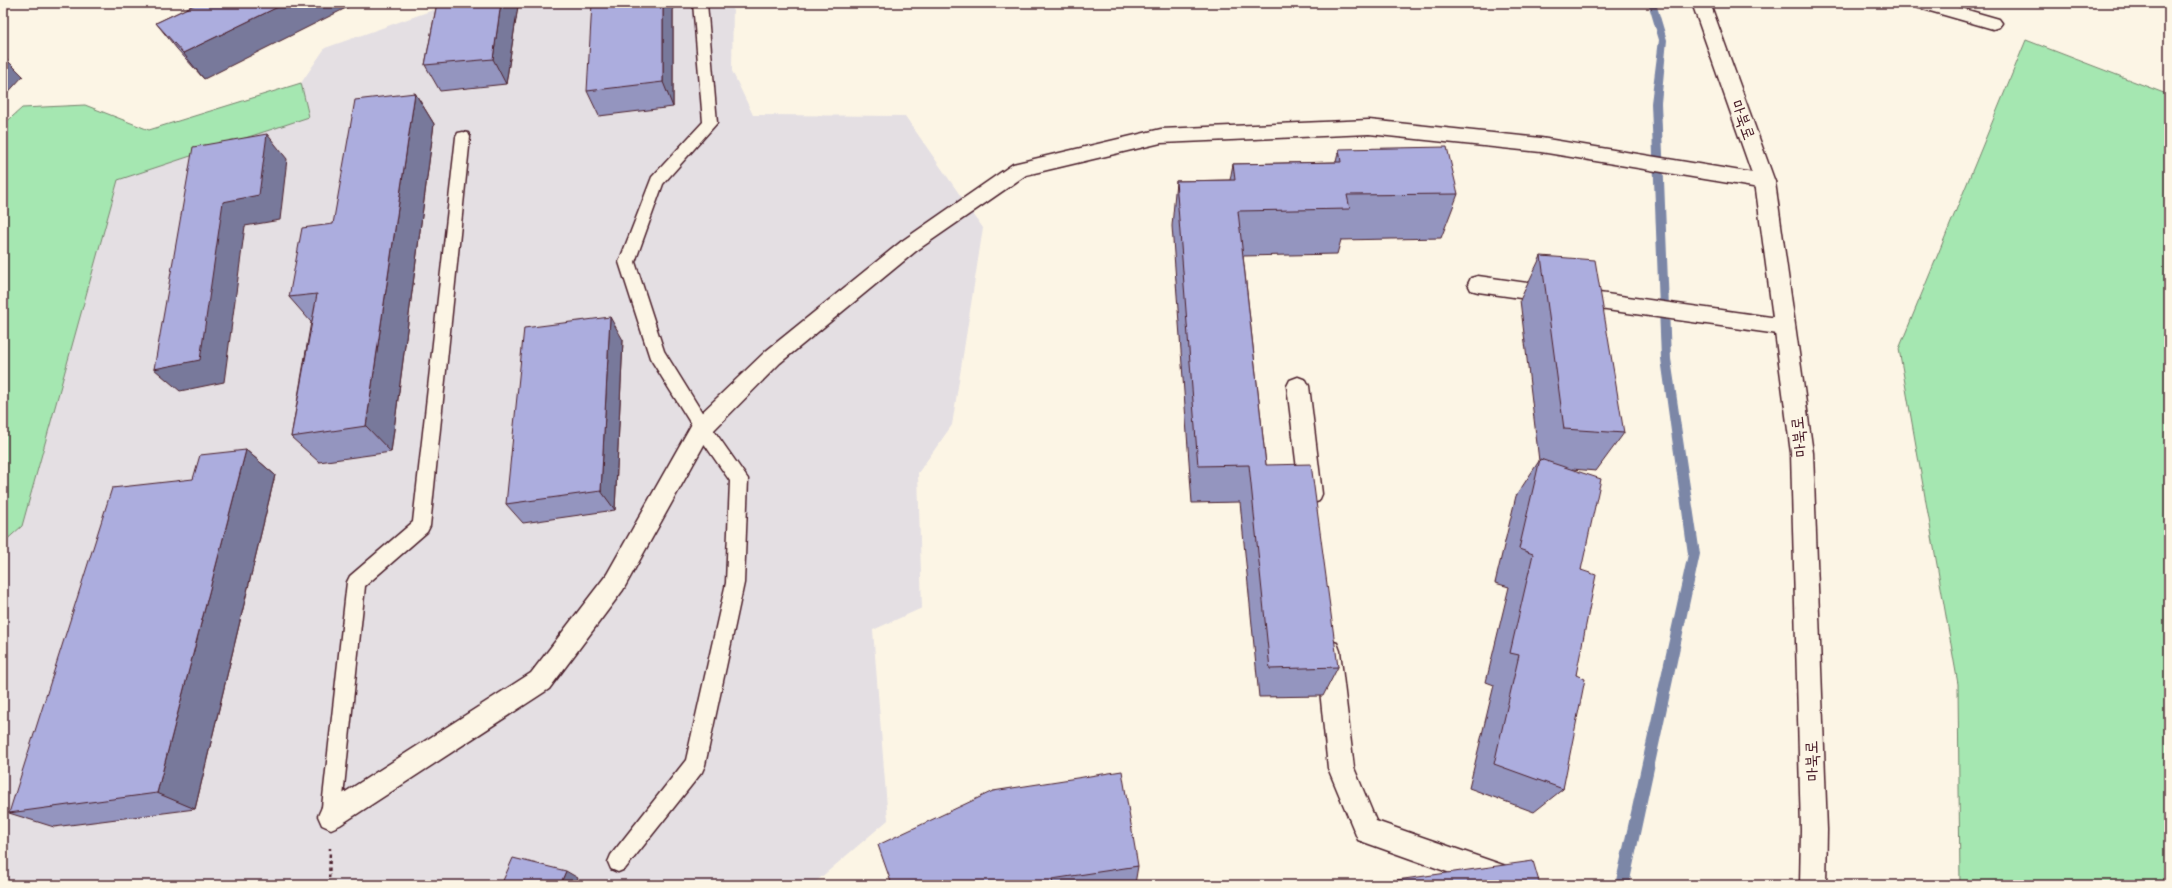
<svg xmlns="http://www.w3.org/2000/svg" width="2172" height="888" font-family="Caveat,'Poor Story',sans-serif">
<rect width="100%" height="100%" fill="#fcf5e5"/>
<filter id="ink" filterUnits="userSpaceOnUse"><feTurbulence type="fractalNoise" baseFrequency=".025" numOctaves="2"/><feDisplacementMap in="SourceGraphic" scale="8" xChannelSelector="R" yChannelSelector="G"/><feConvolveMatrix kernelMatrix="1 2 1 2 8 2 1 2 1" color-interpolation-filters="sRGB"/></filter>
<g filter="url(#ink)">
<path fill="#e4dfe3" d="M453 3H733L732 71 753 115 905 116 983 228 952 425 918 473 922 608 873 630 888 820 812 885H3V543L22 526 118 180 309 117 301 83 325 48Z"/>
<path fill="#a5e7b1" stroke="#78836e" d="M2026 40 2169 95V885H1960L1958 684 1899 349Z
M301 83 309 117 118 180 22 526 3 543V125L22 108 85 105 149 130Z"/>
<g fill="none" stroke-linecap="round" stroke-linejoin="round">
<path fill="#7c87a7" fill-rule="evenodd" d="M1648 3H1656L1667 40 1661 103 1671 359 1700 554 1629 885H1615L1688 554 1661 359 1651 103 1659 40Z"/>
<g stroke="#4a1f2b" stroke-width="3">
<path id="lane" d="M693 3H707L717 123 663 184 635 262 664 351 708 422 748 479 744 583 705 765 702 772 625 869 618 872 611 869 608 862 611 855 686 760 726 583 730 481 696 432 650 358 619 262 652 177 703 122Z
M463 132 468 133 470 137 430 526 427 532 365 586 341 816 338 823 331 826 324 823 321 816 347 582 350 576 413 522 456 137 458 133Z"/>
</g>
<g stroke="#4a1f2b" stroke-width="3">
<path id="street" d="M1913 3H1943L1999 19 2002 23 1999 27 1993 29 1916 7Z
M1369 120 1541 138 1765 175 1772 177 1775 182 1772 187 1765 189 1541 152 1369 134 1161 143 1026 175 916 251 780 363 710 434 623 590 549 689 340 825 331 829 322 825 318 816 322 807 531 673 607 574 694 420 766 351 902 241 1013 164 1161 129Z
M1478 276 1785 319 1792 321 1795 327 1792 333 1785 335 1478 292 1471 290 1468 284 1471 278Z
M1298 377 1306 380 1309 386 1322 494 1319 501 1311 504 1303 501 1300 494 1287 386 1290 380Z
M1328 640 1337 643 1340 651 1354 768 1376 821 1523 872 1532 876 1536 885H1484L1358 840 1328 768 1316 651 1319 643Z"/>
</g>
<g stroke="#4a1f2b" stroke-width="3">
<path id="secondary" d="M1692 3H1710L1775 182 1813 453 1827 830 1826 885H1800L1801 830 1791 453 1755 182Z"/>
</g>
<path stroke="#4a1f2b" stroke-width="2.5" stroke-dasharray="3.5 3.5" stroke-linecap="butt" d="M329 885 330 848"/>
<use href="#lane" fill="#fcf5e5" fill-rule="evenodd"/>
<use href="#street" fill="#fcf5e5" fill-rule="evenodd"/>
<use href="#secondary" fill="#fcf5e5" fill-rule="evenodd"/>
</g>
<path fill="#9495bf" stroke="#4a1f2b" d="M198 3 204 79 177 49 156 23Z
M437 3H516L518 6 506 84 440 91 425 65Z
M673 3V107L599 116 587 91Z
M415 93 434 124 391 452 319 462 291 437 311 322 289 297 333 224Z
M1339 149 1458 194 1441 238 1341 240 1337 254 1243 256 1266 465 1338 667 1323 696 1259 697 1240 502 1192 503 1172 226 1176 181 1230 180 1233 164 1336 162Z
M1541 256 1624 433 1596 471 1572 469 1581 570 1576 675 1563 789 1534 812 1469 788 1494 685 1486 682 1509 587 1495 583 1516 496 1539 461 1520 300Z
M623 340 615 510 523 523 506 504Z
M246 450 275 475 195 809 54 827 9 813 193 479Z
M1138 866 1135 884 1126 885H892Z"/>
<path fill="#78799b" stroke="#4a1f2b" d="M286 3H356L204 79 183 53Z
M501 3H516L518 6 506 84 493 59Z
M663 3H673V107L663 82Z
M3 56 23 76 3 98Z
M415 93 434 124 391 452 366 426Z
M267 134 287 159 280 220 245 226 224 382 180 391 154 369 223 202Z
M610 317 623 340 615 510 601 491Z
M246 450 275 475 195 809 157 793Z
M566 871 578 878 575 885H560Z"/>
<path fill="#acadde" stroke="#4a1f2b" d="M198 3H286L183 53 156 23Z
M437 3H501L493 59 425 65Z
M592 3H663V82L587 91Z
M415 93 366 426 291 437 317 294 289 297 302 228 333 224 355 100Z
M267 134 259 195 223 202 200 360 154 369 193 147Z
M1447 147 1458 194 1347 195 1350 209 1238 211 1266 465 1311 464 1338 667 1270 669 1249 465 1198 466 1176 181 1235 180 1233 164 1341 162 1339 149Z
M1541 256 1595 260 1624 433 1564 429Z
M610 317 601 491 506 504 524 328Z
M246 450 157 793 9 813 112 488 193 479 200 455Z
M1540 459 1601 479 1581 570 1596 575 1576 675 1585 679 1563 789 1494 764 1519 655 1510 653 1533 554 1519 549Z
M1122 771 1138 866 1052 879 1053 885H892L878 845 993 791Z
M513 858 566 871 560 885H501Z
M1533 861 1540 885H1361Z"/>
</g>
<g text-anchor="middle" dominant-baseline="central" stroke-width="3" stroke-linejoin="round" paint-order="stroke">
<g font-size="17" fill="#4a1f2b" stroke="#fcf5e5">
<text transform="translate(1743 120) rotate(70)">마북로</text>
<text transform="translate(1799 437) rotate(-96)">마북로</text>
<text transform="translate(1812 761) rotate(-92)">마북로</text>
</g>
</g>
<rect width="2172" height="888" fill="none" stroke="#fcf5e5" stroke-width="16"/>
<rect x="8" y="8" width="2156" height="872" fill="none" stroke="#4a1f2b" stroke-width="1.5" filter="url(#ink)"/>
</svg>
